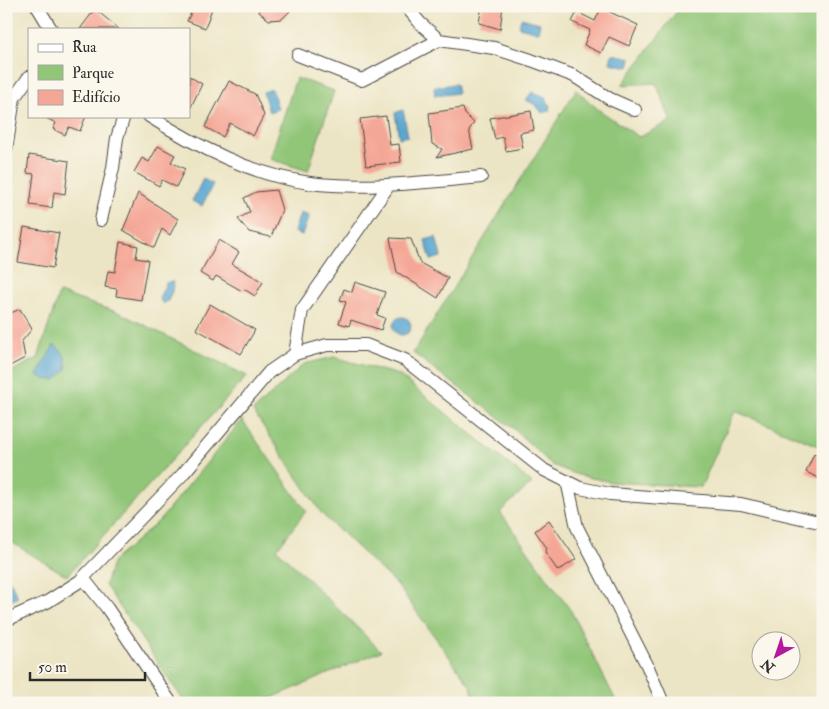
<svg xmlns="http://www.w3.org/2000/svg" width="829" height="709" font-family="'IM FELL Double Pica',serif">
<rect width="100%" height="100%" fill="#fbf7ec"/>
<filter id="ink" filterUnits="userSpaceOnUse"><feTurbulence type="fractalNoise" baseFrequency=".02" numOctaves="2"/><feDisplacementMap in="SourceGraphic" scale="10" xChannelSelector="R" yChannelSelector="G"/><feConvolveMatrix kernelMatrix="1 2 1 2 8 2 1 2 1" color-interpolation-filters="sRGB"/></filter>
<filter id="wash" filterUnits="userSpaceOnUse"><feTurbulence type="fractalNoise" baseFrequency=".0096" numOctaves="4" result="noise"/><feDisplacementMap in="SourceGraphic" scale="20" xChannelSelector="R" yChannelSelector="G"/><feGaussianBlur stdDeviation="1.12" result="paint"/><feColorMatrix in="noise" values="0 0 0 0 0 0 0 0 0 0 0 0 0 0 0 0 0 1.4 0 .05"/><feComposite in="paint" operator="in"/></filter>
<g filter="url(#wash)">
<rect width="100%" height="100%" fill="#ece5c5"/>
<path fill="#91c678" stroke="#5e7852" d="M681 6H823V435L818 446 735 411 701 487 611 482 578 475 552 465 514 429 413 353 576 90 599 110 639 137 671 121 656 83 622 85Z
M296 78 334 91 308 171 270 159Z
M59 293 120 313 247 376 67 576 6 539V374L38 358Z
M334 357 399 375 532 483 500 512 571 611 617 703H475L471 687 398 586 322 514 253 411 304 364Z
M242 420 306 511 277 549 381 651 260 703H185L105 585 113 561 160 520Z"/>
<path fill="#57a6d0" stroke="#41687e" d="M521 18 540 23 538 32 519 27Z
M612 54 631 58 629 67 610 63Z
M456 84 458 93 435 96 434 87Z
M272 89 278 109 269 112 263 92Z
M532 92 544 96 550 105 549 111 542 113 536 105 526 100Z
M403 110 408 136 399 138 395 113Z
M203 179 213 184 202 206 192 201Z
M300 213 309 216 302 235 294 232Z
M436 237 441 257 431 260 425 240Z
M172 281 174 286 168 301 163 304 159 298 166 283Z
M393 326a9 9 0 1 1 18 0a9 9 0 1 1-18 0Z
M54 345C65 352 67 358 66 370L55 380 45 379 37 375Z
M9 579 18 597 9 602 6 597V581Z"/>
<g id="blocks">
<path fill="#f5a797" d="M174 6H213L205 28 187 21 191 13Z
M259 6H295L282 19 269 20 259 12Z
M482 6H503L500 29 479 23Z
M520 6H538L537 10Z
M601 8 638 25 629 46 609 37 601 53 584 45 590 30 572 22 577 12 595 21Z
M95 9 119 29H80Z
M189 76 202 84 189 111Z
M229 81 255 94 264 115 253 136 230 123 223 137 205 127Z
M463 108 465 114 474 123 469 130 473 149 437 157 442 149 432 144 429 113Z
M531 111 534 130 520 133 523 148 506 151 503 137 495 139 490 118Z
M46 116H86L80 131 69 127 65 135 53 129 56 123 46 118Z
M386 116 390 145 399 144 401 162 366 166 360 119Z
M158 146 175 155 171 162 185 169 176 187 162 180 159 186 134 172 142 158 149 162Z
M29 155 69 161 65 194 54 192 52 208 30 205 34 174 27 173Z
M276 190 282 210 271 237 249 232 238 219 250 212 244 198 256 192Z
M138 193 178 219 170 235 162 229 154 248 123 230Z
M24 227 59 233 53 268 18 262Z
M390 238 411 239 420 263 448 278 438 298 397 272Z
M219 240 239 252 232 264 263 282 255 296 244 289 242 291 216 276 213 281 200 273Z
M120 242 138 246 136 258 148 260 141 300 116 296 117 289 105 287 108 271 115 272Z
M355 282 385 292 377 315 385 318 381 330 351 320 349 326 339 323 346 302 340 300 344 289 352 292Z
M210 304 255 330 241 354 196 329Z
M20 309 32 329 22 341 25 358 6 368V315Z
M814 454 823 458V480L806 472Z
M549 520 576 559 558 571 545 552 547 548 535 531Z"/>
</g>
</g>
<g filter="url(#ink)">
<use href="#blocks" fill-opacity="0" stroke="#484742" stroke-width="1"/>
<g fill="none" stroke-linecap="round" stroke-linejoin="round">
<g stroke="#484742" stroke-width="14">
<path id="minor" d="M37 6 51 29
M406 6 420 23 439 40 494 48 531 60 574 76 610 99 635 110
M298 55 362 80 439 40
M149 116C198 147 252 175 310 183 365 190 426 182 481 177
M6 150 14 98 29 77
M101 220 113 168 117 138 124 116
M295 354 302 310 389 185
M567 481 577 527 647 665 663 703
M83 578 107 608 171 703
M6 620 47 602 80 581 182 475 269 372 295 354 327 345H366L405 360 544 470 580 488 610 494 741 504 823 523"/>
</g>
<use href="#minor" stroke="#fff" stroke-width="12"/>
</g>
</g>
<rect width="829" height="709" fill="none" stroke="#fbf7ec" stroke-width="25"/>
<rect x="28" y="28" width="162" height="90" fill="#fbf7ec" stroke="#a8a59f"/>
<rect x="38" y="44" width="25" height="8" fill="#ffffff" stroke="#a8a59f"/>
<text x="72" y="52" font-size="15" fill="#2b2b2b">Rua</text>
<rect x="38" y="65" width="25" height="15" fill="#91c678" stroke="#a8a59f"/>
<text x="72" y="78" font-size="15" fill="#2b2b2b">Parque</text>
<rect x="38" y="90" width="25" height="15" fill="#f5a797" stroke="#a8a59f"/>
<text x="72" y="102" font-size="15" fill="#2b2b2b">Edifício</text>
<g transform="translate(776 656) rotate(220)"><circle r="24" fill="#fbf7ec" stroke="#a8a59f"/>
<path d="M0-4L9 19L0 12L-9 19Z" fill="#b5179e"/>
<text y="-8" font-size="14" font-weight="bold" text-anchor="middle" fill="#2b2b2b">N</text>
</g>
<path d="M30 672v8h115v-8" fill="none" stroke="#2b2b2b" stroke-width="2.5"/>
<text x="38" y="672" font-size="15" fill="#2b2b2b" stroke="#fbf7ec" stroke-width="4" paint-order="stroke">50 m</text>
</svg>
